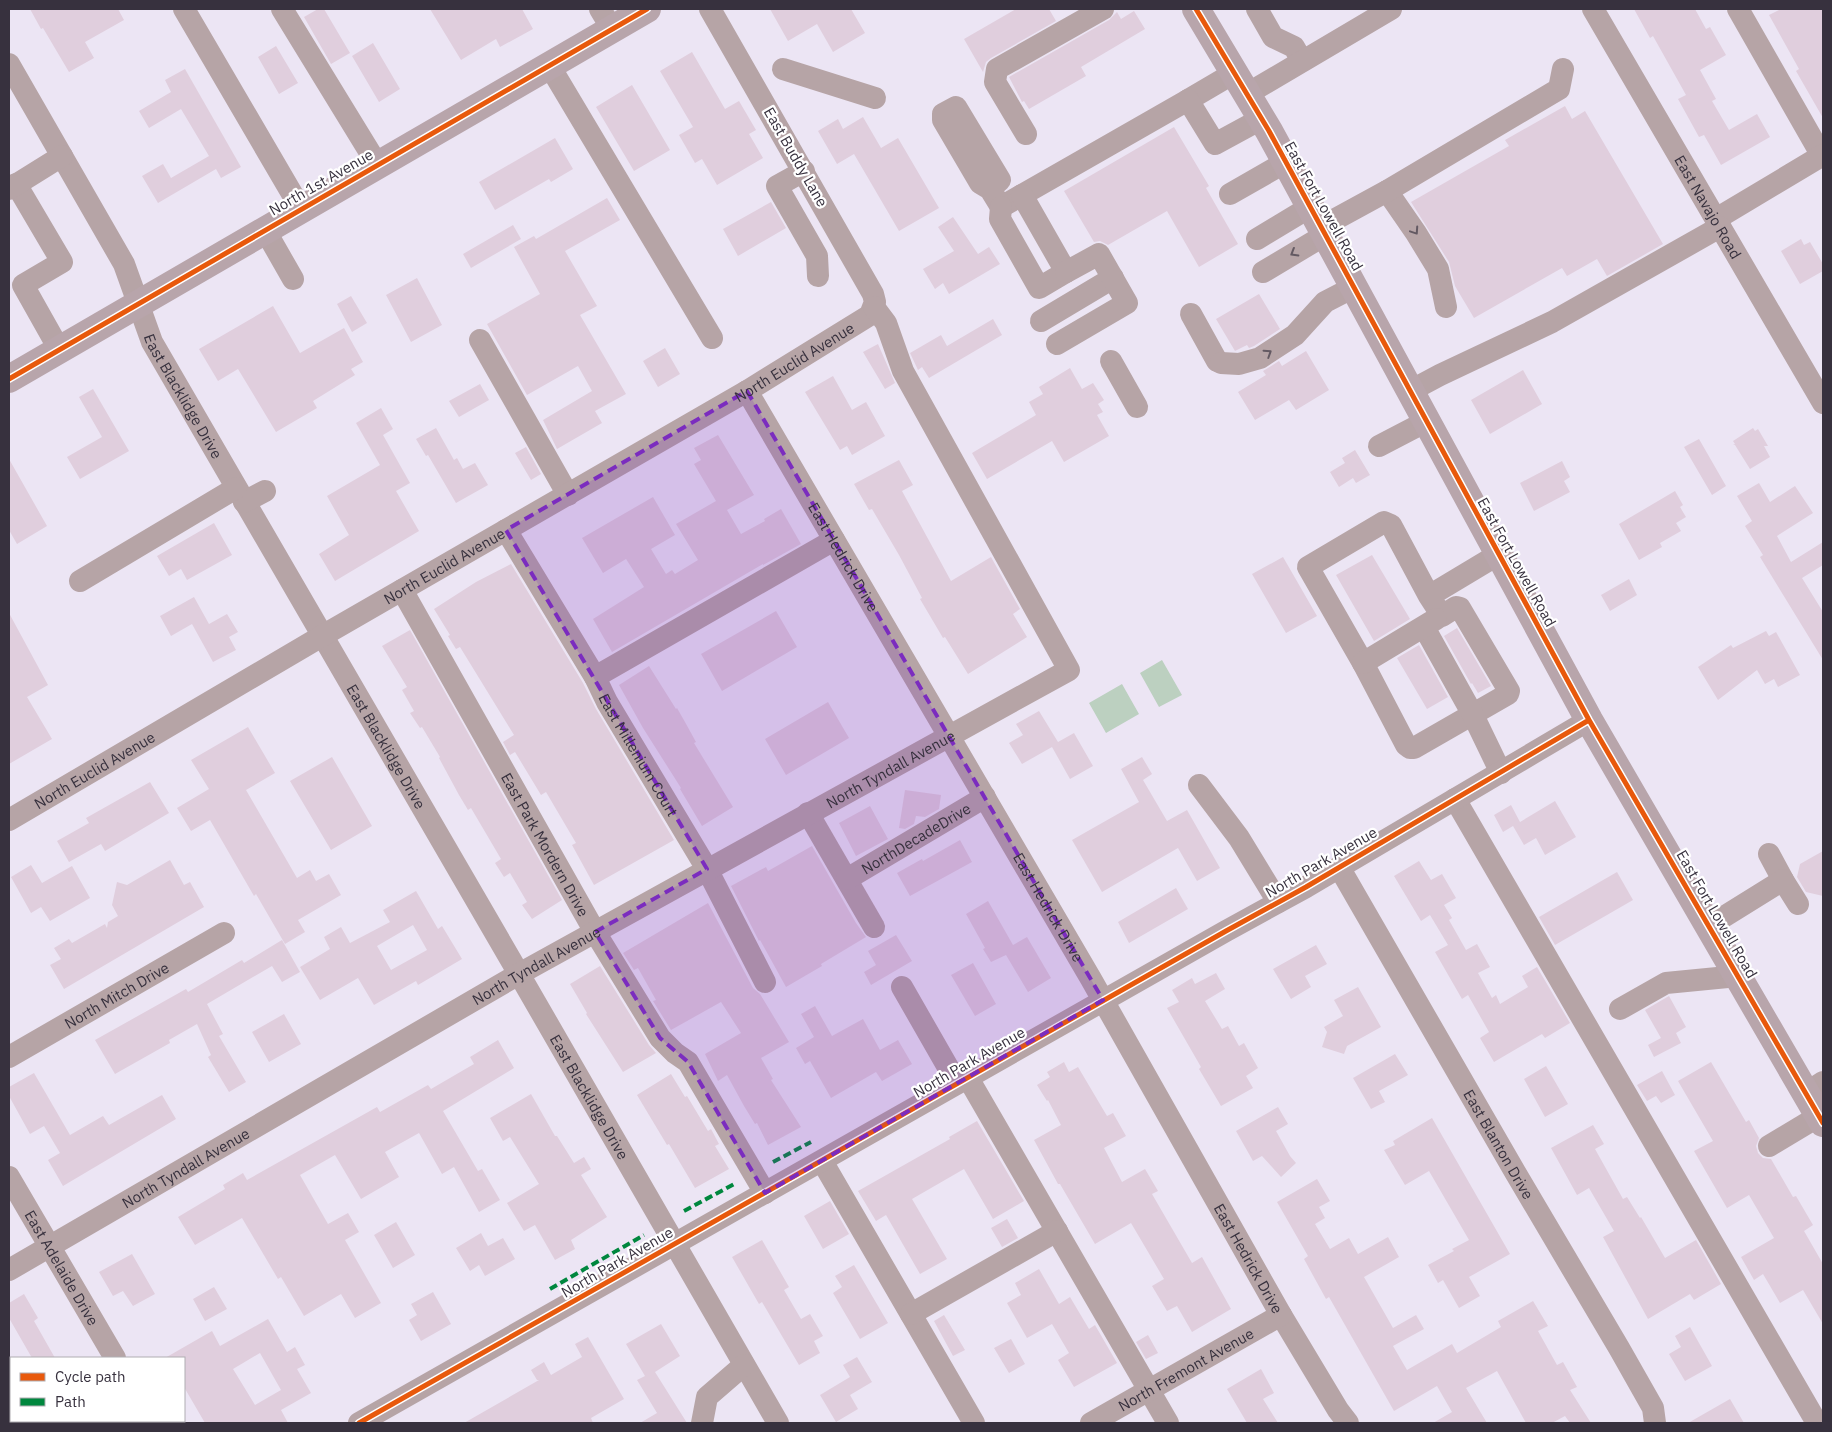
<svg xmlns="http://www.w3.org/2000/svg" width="1832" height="1432" font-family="'IBM Plex Sans',sans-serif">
<rect width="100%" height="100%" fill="#ece5f4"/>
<path fill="#bcd0c0" d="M1162 660 1182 695 1159 707 1140 673Z
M1122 684 1139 714 1106 733 1089 703Z"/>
<path fill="#e0cedd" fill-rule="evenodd" d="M30 9H118L124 20 85 42 94 58 69 72 43 28 41 29Z
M318 9H324L350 53 331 64 304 17Z
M430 9H522L533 29 500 47 496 39 461 60Z
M770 9H851L865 33 833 52 817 24 788 41Z
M1016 9H1049L1056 21 991 58 986 62 983 72 964 39Z
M1634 9H1695L1706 29 1710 27 1726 55 1700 70 1716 99 1712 101 1729 130 1757 114 1770 137 1721 165 1704 135 1699 137 1678 99 1686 95 1653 36 1650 38Z
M1781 9H1823V118L1796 71 1799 69 1769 15Z
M1134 11 1145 29 1081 67 1086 76 1029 109 1024 101 1022 102 1009 77 1109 20 1117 12 1121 19Z
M373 43 400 89 379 102 352 56Z
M276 46 298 83 279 94 258 57Z
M692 52 725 109 739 101 756 130 749 134 763 158 717 185 702 159 695 163 679 135 693 127 660 71Z
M185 69 241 167 221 178 216 169 158 203 142 176 163 164 171 178 209 156 181 109 149 128 139 111 171 92 165 80Z
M632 85 670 150 634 171 596 107Z
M1565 106 1572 119 1585 111 1663 244 1607 276 1597 259 1567 276 1562 268 1474 318 1455 286 1449 262 1411 202 1509 146 1505 140Z
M863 117 881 148 898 138 939 208 899 231 854 154 837 164 818 131 838 119 843 129Z
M1174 127 1209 186 1206 188 1238 244 1199 267 1167 211 1108 245 1100 241 1094 242 1064 191Z
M555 138 573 169 551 182 549 179 495 210 479 182Z
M607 198 620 220 565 251 597 306 580 315 626 394 595 411 602 423 557 449 543 420 592 391 578 366 527 395 487 324 540 294 514 247 534 236 536 239Z
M771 202 786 228 738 256 723 229Z
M953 217 978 254 989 247 1000 264 949 294 943 283 935 289 923 269 954 251 938 227Z
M513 225 521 239 471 268 463 254Z
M1801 239 1804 245 1810 242 1823 264V271L1800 284 1781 251Z
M417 278 442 325 411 342 386 295Z
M1259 294 1280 329 1254 346 1249 348 1247 345 1235 351 1216 319Z
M351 296 367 323 352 332 337 304Z
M273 306 300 353 344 328 363 362 351 369 355 375 313 401 317 408 276 432 238 369 218 381 199 349Z
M993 319 1002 335 929 378 922 367 918 370 910 353 941 335 947 346Z
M878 344 895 383 885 389 863 352Z
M665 348 680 374 658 387 643 361Z
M1306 351 1329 390 1296 410 1289 400 1255 420 1238 392 1266 375 1263 371 1279 361 1282 366Z
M1070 368 1082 389 1093 383 1104 400 1098 404 1103 412 1097 415 1109 436 1064 462 1052 441 987 479 972 453 1036 415 1029 402 1043 394 1039 387Z
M1523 370 1542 404 1490 434 1471 400Z
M833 376 852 410 866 402 885 436 852 455 847 446 840 450 805 392Z
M480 384 489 400 459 417 449 401Z
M93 389 129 451 80 479 67 457 102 437 79 397Z
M381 408 393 429 383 435 410 483 396 491 419 531 335 581 319 554 349 535 327 496 380 465 356 423Z
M436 428 454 460 457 458 463 469 475 463 488 485 456 503 428 455 426 456 416 439Z
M1753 428 1755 431 1758 429 1768 446H1764L1770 457 1750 469 1735 445H1733L1735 444 1733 441Z
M718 435 754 495 727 510 741 534 765 521 764 519 781 509 801 544 763 565V564L612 652 593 619 644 587 626 559 603 573 582 538 653 497 675 535 651 549 666 574 672 570 675 574 698 560 676 524 716 501 694 464 701 460 694 448Z
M1699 439 1726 486 1712 495 1684 447Z
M526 447 541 474 531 480 515 453Z
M1355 450 1370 475 1356 483 1353 478 1339 487 1330 472 1345 463 1342 458Z
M9 459 47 526 17 544 9 530Z
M899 460 913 485 902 491 951 581 991 557 1020 609 1013 614 1027 637 968 674 945 637 943 638 920 599 922 598 899 555 872 509 869 510 854 484Z
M1562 461 1570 477 1564 481 1570 492 1534 511 1520 483Z
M1759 483 1770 502 1795 486 1813 513 1777 536 1791 562 1823 542V565L1802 578 1823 612V660L1760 557 1763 555 1745 526 1752 521 1737 496Z
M1675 491 1683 505 1680 507 1686 517 1676 523 1681 531 1660 543 1662 547 1639 560 1619 524Z
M214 523 232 555 187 580 181 569 169 576 157 556Z
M1372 555 1410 619 1374 641 1336 575Z
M1283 557 1317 616 1286 633 1252 574Z
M511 564 583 683 596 709 674 840 594 885 572 845 576 843 546 792 541 795 515 752 510 755 503 742 514 735 460 647 456 649 448 636 450 635 434 609 476 582Z
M1629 579 1637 595 1610 611 1601 595Z
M194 597 209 624 227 614 238 632 229 637 236 650 213 662 192 624 171 636 160 616Z
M776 611 797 647 722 691 701 654Z
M9 613 48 685 27 697 52 739 9 764Z
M1457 628 1491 686 1478 693 1472 683 1471 684 1444 636Z
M410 630 562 900 532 919 522 905 527 902 510 873 504 877 495 863 501 859 471 808 468 810 459 795 439 758 440 757 422 727 420 728 410 713 414 711 402 690 407 687 382 646Z
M1766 631 1769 636 1776 632 1800 675 1778 687 1774 679 1765 684 1757 670 1718 700 1698 667 1731 645 1733 648Z
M1419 645 1448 697 1427 709 1397 658Z
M649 666 676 709 677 708 685 722 696 742 694 743 733 807 702 826 680 789 681 788 643 728 619 685Z
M828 702 849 738 786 775 765 739Z
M1039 711 1058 742 1074 733 1093 766 1070 779 1052 747 1022 764 1009 743 1023 735 1016 724Z
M248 727 275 773 246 790 297 878 310 870 316 881 329 874 341 895 298 920 305 932 285 944 256 894 254 896 210 820 191 831 177 808 209 789 191 760Z
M332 757 372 826 331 850 290 781Z
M1142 757 1152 774 1143 780 1167 821 1187 810 1220 868 1197 881 1178 848 1102 892 1072 840 1139 802 1121 769Z
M150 782 169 813 105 851 101 844 69 862 57 841 89 823 86 818Z
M905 790 941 795 939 809 925 817 916 816 914 824 905 829 899 828Z
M1555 801 1576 837 1545 855 1536 838 1524 845 1513 826 1503 832 1494 815 1511 805 1520 822Z
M870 806 888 839 856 856 839 823Z
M960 840 972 862 910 896 897 873 922 859 923 861Z
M812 846 856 923 866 937 821 964 822 966 786 987 760 940 759 941 731 886 766 867 768 871Z
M1823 851V896L1806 892 1797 877 1800 864Z
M170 860 184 885 190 882 204 907 64 989 50 965 61 959 54 948 69 939 72 943 105 924 107 928 108 922 118 916 112 905 117 882 127 885Z
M1419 861 1431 880 1442 874 1456 898 1444 905 1452 918 1449 920 1466 950 1477 944 1490 967 1478 973 1492 998 1496 995 1500 1004 1528 987 1522 976 1537 967 1570 1023 1545 1038 1542 1034 1494 1062 1480 1038 1489 1032 1468 995 1462 999 1435 952 1448 945 1430 915 1421 921 1394 876Z
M31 865 42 883 72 866 90 898 50 921 41 907 31 913 11 877Z
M1617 872 1633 900 1555 945 1539 917Z
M1176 888 1188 909 1129 943 1118 922Z
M416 891 438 929 442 926 462 959 418 985 416 981 374 1005 358 978 320 1000 300 967 330 949 324 937 341 927 350 943 390 922 383 910ZM413 925 427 950 391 970 377 946Z
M988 901 1013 945 1027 937 1051 978 1028 992 1006 955 991 962 983 949 985 948 966 914Z
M708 903 753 988 760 994 789 1042 761 1058 773 1079 771 1080 801 1127 768 1145 757 1123 755 1124 744 1106 727 1075 718 1081 705 1054 741 1033 721 1002 671 1030 653 1001 656 1000 638 968 634 970 623 953Z
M896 935 912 961 871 985 864 972 876 965 868 951Z
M282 940 300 972 282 982 272 966 207 1004 223 1034 219 1036 246 1082 229 1092 208 1057 211 1055 197 1024 169 1040 170 1043 115 1074 95 1040 186 989 188 992 242 960 244 963Z
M1316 945 1327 964 1305 976 1311 987 1291 999 1273 969Z
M973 963 996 1004 975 1016 951 975Z
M600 966 649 1045 656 1053 623 1072 586 1014 587 1013 570 984Z
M1216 973 1225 989 1205 1001 1222 1029 1228 1026 1239 1046 1244 1043 1258 1068 1246 1076 1253 1088 1221 1106 1199 1069 1201 1067 1167 1008 1179 1002 1172 990 1192 978 1195 984Z
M1358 987 1381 1027 1347 1046 1344 1054 1322 1047 1327 1032 1324 1027 1343 1016 1334 1000Z
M1669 996 1686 1027 1676 1033 1681 1043 1654 1057 1648 1045 1661 1038 1645 1010Z
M815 1006 832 1036 863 1019 880 1050 898 1040 912 1064 882 1081 876 1072 831 1098 810 1061 805 1064 796 1048 814 1037 801 1014Z
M284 1014 301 1044 269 1062 252 1032Z
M498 1040 514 1068 443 1111 478 1171 482 1169 500 1200 479 1212 454 1167 442 1174 419 1133 385 1152 399 1177 361 1199 335 1155 300 1175 328 1224 348 1213 359 1232 345 1240 381 1303 355 1318 341 1294 304 1316 281 1277 278 1279 242 1218 195 1245 178 1217 225 1189 223 1185 243 1173 247 1180 377 1107 380 1112 428 1085 431 1089 474 1064 470 1057Z
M1395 1054 1408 1075 1379 1091 1385 1102 1371 1109 1353 1078Z
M1064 1062 1069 1072 1078 1067 1107 1116 1113 1113 1126 1136 1104 1148 1122 1182 1145 1169 1158 1191 1152 1194 1192 1263 1202 1257 1231 1309 1192 1332 1177 1306 1167 1311 1152 1286 1164 1279 1131 1223 1095 1244 1060 1184H1058L1034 1140 1061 1125 1048 1100 1047 1101 1037 1085 1050 1077 1047 1072Z
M1711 1062 1746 1122 1749 1120 1759 1138 1756 1146 1758 1153 1763 1158 1771 1159 1793 1197 1796 1196 1813 1225 1804 1231 1823 1264V1324L1803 1290 1780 1303 1763 1274 1754 1280 1741 1257 1774 1238 1749 1195 1727 1208 1694 1151 1713 1141 1678 1081Z
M1546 1066 1568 1104 1545 1117 1524 1079Z
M1662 1071 1675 1095 1661 1103 1656 1096 1647 1101 1637 1085Z
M34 1073 70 1135 103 1116 109 1125 162 1095 176 1119 63 1186 48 1160 60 1153 44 1126 30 1134 9 1096V1087Z
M671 1074 685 1097 687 1096 708 1131 711 1129 719 1144 715 1146 729 1169 695 1188 669 1144 667 1145 637 1095Z
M531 1094 555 1136H557L574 1163 584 1157 591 1169 581 1175 607 1217 571 1240 575 1249 555 1260 535 1225 524 1231 507 1203 539 1184 510 1137 503 1141 490 1118Z
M1278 1107 1288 1124 1276 1131 1290 1156 1296 1163 1281 1177 1262 1156 1253 1161 1236 1131Z
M1432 1118 1510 1254 1469 1277 1480 1296 1459 1308 1443 1280 1438 1283 1428 1265 1454 1251 1452 1249 1469 1240 1429 1171 1405 1185 1384 1150 1395 1145 1393 1141Z
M977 1121 1024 1201 993 1219 964 1169 912 1199 947 1259 920 1274 886 1215 876 1221 858 1191 950 1139 949 1137Z
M1593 1125 1604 1144 1595 1149 1623 1199 1627 1197 1640 1218 1641 1217 1665 1258 1696 1240 1721 1284 1694 1300 1690 1294 1648 1319 1603 1237 1614 1231 1589 1188 1577 1195 1551 1148Z
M1317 1179 1330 1201 1319 1207 1325 1218 1315 1224 1330 1249 1349 1238 1358 1254 1388 1237 1399 1257 1364 1277 1393 1328 1416 1315 1424 1329 1393 1346 1407 1370 1452 1344 1457 1353 1501 1327 1498 1321 1533 1301 1548 1326 1538 1331 1557 1365 1563 1362 1577 1387 1570 1390 1591 1423H1570L1565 1416 1552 1423H1526L1497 1371 1466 1388 1487 1423H1433L1452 1412 1437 1386 1394 1411 1329 1297 1326 1299 1304 1259 1308 1256 1277 1202Z
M830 1201 849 1234 823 1249 804 1216Z
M1007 1219 1018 1238 1002 1247 991 1228Z
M396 1222 415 1255 393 1268 374 1235Z
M481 1233 488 1246 503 1238 515 1259 485 1276 479 1265 470 1271 456 1248Z
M762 1240 789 1287 784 1290 801 1319 810 1314 823 1336 814 1341 820 1353 799 1365 762 1302 759 1304 732 1257Z
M132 1254 155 1294 133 1306 123 1291 113 1296 99 1272Z
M854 1265 888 1323 860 1339 833 1293 842 1287 835 1276Z
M1039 1269 1059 1304 1070 1297 1089 1329 1095 1325 1117 1363 1074 1387 1058 1360 1069 1353 1052 1324 1027 1338 1007 1303 1021 1295 1015 1283Z
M214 1287 227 1309 205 1321 193 1299Z
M433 1292 451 1324 421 1341 409 1320 417 1315 411 1304Z
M24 1294 38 1318 34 1321 55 1358H32L9 1318V1303Z
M944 1315 965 1350 953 1356 934 1321Z
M268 1319 287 1352 295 1347 305 1365 297 1369 311 1393 281 1410 288 1423H205L184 1387V1358H165L212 1331 220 1346ZM260 1353 281 1390 255 1405 233 1369Z
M661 1324 680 1356 655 1372 687 1423H640L657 1413 637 1380 645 1376 626 1344Z
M1690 1327 1712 1366 1685 1381 1669 1354 1681 1347 1675 1336Z
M1148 1335 1158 1353 1146 1359 1136 1342Z
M588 1337 624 1399 591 1418 593 1423H464L539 1380H537L531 1370 544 1362 551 1375 582 1357 575 1344Z
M1011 1339 1025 1364 1009 1373 994 1348Z
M857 1357 872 1382 850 1395 858 1409 836 1422 820 1395 850 1377 843 1365Z
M1261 1369 1274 1393 1263 1399 1278 1423H1247L1227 1389Z
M1730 1399 1744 1423H1688Z"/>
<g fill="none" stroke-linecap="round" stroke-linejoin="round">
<g stroke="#b6a4a6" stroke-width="22">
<path d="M184 9 301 209"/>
<path d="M282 9 377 164"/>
<path d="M600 9 612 29"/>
<path d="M1257 9 1273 37 1294 47 1302 61"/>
<path id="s1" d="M1593 9 1823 403"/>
<path d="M1738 9 1822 156"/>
<path id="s2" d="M9 64 124 264 152 342 519 974 778 1423"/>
<path d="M549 65 712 338"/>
<path d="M783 69 875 98"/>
<path d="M1247 94 1391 9"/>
<path d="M1188 100 1234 73"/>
<path d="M1026 134 995 82 997 69 1103 9"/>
<path d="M804 171 777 186 817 256 818 276"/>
<path d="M16 184 62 262 23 285 59 349"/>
<path d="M9 189 62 156"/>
<path d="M990 189 980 183 943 120V114L956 107 1000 180 990 189 1001 207 1188 100 1215 144 1261 119"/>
<path d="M1387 191 1416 233 1438 269 1446 307"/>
<path d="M1230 194 1286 162"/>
<path d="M1001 207 1000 219 1039 288 1066 272 1022 195"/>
<path d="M1716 219 1823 155"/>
<path d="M1321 227 1387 191 1559 89 1563 69"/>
<path d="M265 230 293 279"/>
<path d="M1257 239 1310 207"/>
<path d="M1263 272 1325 235"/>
<path d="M1191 314 1217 361"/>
<path d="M1041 321 1113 278"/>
<path d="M480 340 568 495"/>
<path d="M1057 344 1127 303 1099 254 1066 272"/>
<path d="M1111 361 1137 407"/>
<path d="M1221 363 1239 364 1260 358 1295 335 1325 302 1354 287"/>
<path id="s3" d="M747 391 1091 979 1281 1315 1338 1410 1348 1423"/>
<path d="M1410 391 1440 375 1552 322 1720 227"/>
<path d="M1379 446 1427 421"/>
<path d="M244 502 265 491"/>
<path id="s4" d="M506 530 595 677 607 702 707 869 765 982"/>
<path d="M80 581 236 488"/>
<path id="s5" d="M402 590 595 932 660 1038 675 1053 688 1062 765 1193"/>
<path d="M1429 596 1442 616 1456 607 1460 608 1509 691 1508 694 1414 748H1410L1406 745 1363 663 1308 567 1384 522 1391 525 1429 596 1499 554"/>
<path d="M1424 627 1473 715 1501 773"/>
<path d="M1363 663 1436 619"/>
<path d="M595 677 834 540"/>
<path d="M1199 785 1239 838 1278 902"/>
<path d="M1455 799 1817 1423"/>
<path d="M808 813 874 927"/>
<path id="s6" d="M9 820 322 636 747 391 870 315 875 302 873 294 710 9"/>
<path d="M1769 854 1783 880"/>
<path id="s7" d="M1339 867 1515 1172 1619 1348 1653 1408 1655 1423"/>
<path id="s8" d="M847 879 985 797"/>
<path d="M1709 926 1783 880 1798 904"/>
<path d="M902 987 957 1083"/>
<path d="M1620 1009 1666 983 1738 976"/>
<path id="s9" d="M9 1057 224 933"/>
<path d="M968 1078 1168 1423"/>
<path d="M1806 1093 1823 1082"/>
<path d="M1769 1146 1819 1116"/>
<path d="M822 1161 974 1423"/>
<path id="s10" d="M9 1177 115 1358"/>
<path id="s11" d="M9 1270 519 974 1069 670 903 371 886 323 874 307"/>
<path d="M911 1314 1057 1231"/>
<path d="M151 1421 152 1423"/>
<path d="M359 1423 1226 931 1306 887 1589 720"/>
<path d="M702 1423 707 1397 744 1365"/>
<path id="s12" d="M1091 1423 1281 1315"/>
</g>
<path stroke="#b8a5ab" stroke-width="28" d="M1196 9 1269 131 1589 720 1823 1123
M9 379 647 9"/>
<path stroke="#00873e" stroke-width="4" stroke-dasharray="8 4" stroke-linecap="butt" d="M773 1162 811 1142
M684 1211 736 1183
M550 1289 644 1235"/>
<g stroke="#fff" stroke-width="8">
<path id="cycleway" d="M1196 9 1269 131 1589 720 1823 1123
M9 379 647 9
M359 1423 1226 931 1306 887 1589 720"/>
</g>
<use href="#cycleway" stroke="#e8590c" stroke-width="5"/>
</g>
<defs><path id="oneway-chevron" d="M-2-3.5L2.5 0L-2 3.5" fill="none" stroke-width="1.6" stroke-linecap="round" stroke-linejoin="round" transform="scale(1.25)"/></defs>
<g stroke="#635962">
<use href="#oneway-chevron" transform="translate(1415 231) rotate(56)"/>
<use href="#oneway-chevron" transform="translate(1294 253) rotate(149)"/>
<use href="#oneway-chevron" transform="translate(1268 353) rotate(-33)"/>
</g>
<path fill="#7b2cbf" fill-opacity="0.2" stroke="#7b2cbf" stroke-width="4" stroke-dasharray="10 6" stroke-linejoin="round" d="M747 391 1103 1000 765 1193 688 1062 660 1038 595 932 707 869 506 530Z"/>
<g text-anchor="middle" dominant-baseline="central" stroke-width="4.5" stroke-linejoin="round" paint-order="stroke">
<g font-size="15" fill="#37313e" stroke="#fff">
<text transform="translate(796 157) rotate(60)">East Buddy Lane</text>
<text transform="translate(321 182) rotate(-30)">North 1st Avenue</text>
<text transform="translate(1324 206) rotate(61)">East Fort Lowell Road</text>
<text stroke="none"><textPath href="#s1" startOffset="229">East Navajo Road</textPath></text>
<text stroke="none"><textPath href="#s6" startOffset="909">North Euclid Avenue</textPath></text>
<text stroke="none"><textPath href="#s2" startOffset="376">East Blacklidge Drive</textPath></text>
<text stroke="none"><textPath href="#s3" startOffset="192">East Hedrick Drive</textPath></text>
<text transform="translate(1517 562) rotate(61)">East Fort Lowell Road</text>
<text stroke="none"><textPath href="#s6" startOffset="504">North Euclid Avenue</textPath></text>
<text stroke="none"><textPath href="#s2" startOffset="781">East Blacklidge Drive</textPath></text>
<text stroke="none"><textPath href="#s4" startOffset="261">East Millenium Court</textPath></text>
<text stroke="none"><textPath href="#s11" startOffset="1014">North Tyndall Avenue</textPath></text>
<text stroke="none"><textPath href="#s6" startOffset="99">North Euclid Avenue</textPath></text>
<text stroke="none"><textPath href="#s8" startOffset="80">NorthDecadeDrive</textPath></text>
<text stroke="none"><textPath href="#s5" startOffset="292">East Park Mordern Drive</textPath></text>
<text transform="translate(1321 862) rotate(-30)">North Park Avenue</text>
<text stroke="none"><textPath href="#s3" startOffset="598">East Hedrick Drive</textPath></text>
<text transform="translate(1717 914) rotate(60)">East Fort Lowell Road</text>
<text stroke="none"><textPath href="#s11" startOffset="609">North Tyndall Avenue</textPath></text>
<text stroke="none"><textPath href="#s9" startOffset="124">North Mitch Drive</textPath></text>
<text transform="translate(969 1062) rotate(-30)">North Park Avenue</text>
<text stroke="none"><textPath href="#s2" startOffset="1186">East Blacklidge Drive</textPath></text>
<text stroke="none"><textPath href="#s7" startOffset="320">East Blanton Drive</textPath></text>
<text stroke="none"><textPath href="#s11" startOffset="204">North Tyndall Avenue</textPath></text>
<text stroke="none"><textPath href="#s3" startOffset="1002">East Hedrick Drive</textPath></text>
<text transform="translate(617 1262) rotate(-30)">North Park Avenue</text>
<text stroke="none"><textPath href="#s10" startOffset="105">East Adelaide Drive</textPath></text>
<text stroke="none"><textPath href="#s12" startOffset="109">North Fremont Avenue</textPath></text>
</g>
</g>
<rect width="1832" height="1432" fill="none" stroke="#37313e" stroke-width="20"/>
<rect x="10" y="1357" width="175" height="65" fill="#ffffff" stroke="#afadb2"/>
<rect x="20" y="1373" width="25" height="8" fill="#e8590c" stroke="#afadb2"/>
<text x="55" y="1382" font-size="15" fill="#37313e">Cycle path</text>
<rect x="20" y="1398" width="25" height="8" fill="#00873e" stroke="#afadb2"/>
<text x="55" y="1407" font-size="15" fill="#37313e">Path</text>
</svg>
